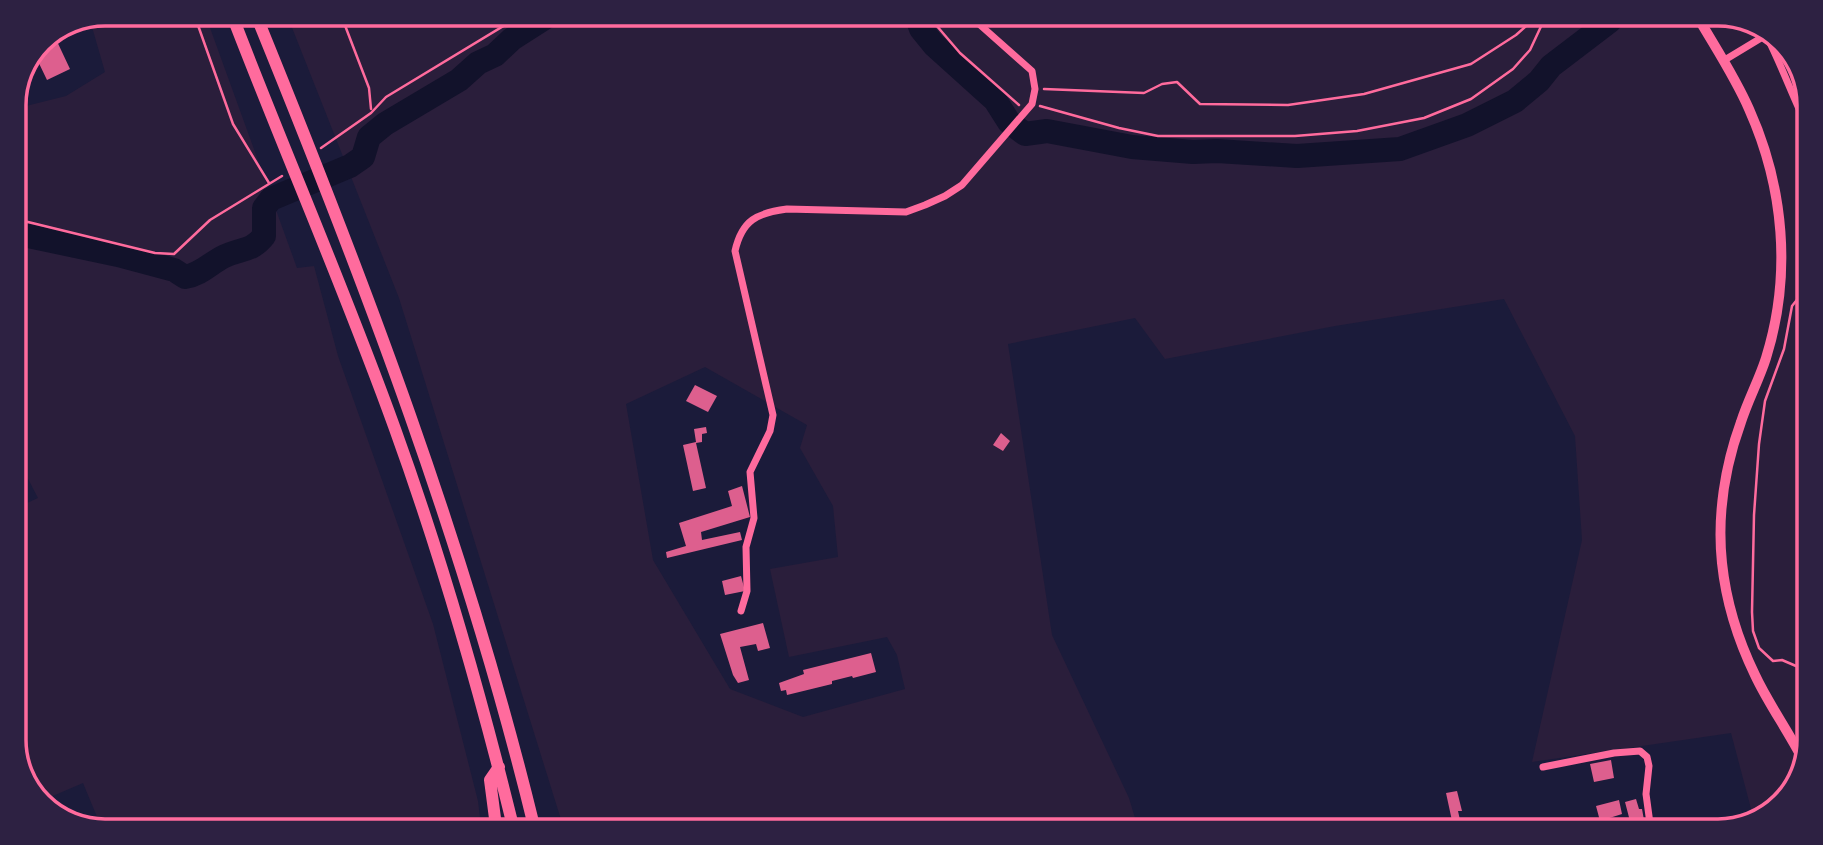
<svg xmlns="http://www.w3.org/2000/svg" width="1823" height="845" font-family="Roboto,sans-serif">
<rect width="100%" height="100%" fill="#1b1b3a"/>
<path fill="#2a1e3b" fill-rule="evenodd" d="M106 14H205L297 268 314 266 338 356 433 624 478 801 481 826 100 824 83 783 41 801 33 795 14 746V509L38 498 14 452V109L66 96 105 72 90 20Z
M287 15 1753 21 1793 54 1809 100 1802 775 1769 815 1754 820 1731 733 1532 762 1582 540 1575 436 1504 299 1335 326 1165 359 1135 318 1008 344 1052 635 1129 798 1138 828 563 826 399 298ZM705 367 807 425 800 448 833 506 838 557 770 569 789 657 887 637 897 655 905 689 803 717 730 689 653 560 626 404Z"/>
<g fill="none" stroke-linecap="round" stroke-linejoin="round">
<path stroke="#12122b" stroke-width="24" d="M917 18 921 29 934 45 995 100 1009 122 1025 134 1047 131 1132 147 1193 152 1217 151 1297 156 1400 149 1467 125 1515 101 1539 81 1551 66 1610 21
M14 233 118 255 174 270 185 277C202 274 210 263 225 256 242 248 251 252 264 236V208L271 199 350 166 363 157 369 137 385 124 459 80 478 63 495 55 512 39 548 16"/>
</g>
<path fill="#dd5f8e" d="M54 35 70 69 47 80 35 55 41 41Z
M695 385 717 396 708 412 686 401Z
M706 427 707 433 702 434V442L696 443 706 488 693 491 683 445 696 442 694 429Z
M1001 433 1010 441 1003 451 993 445Z
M742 486 750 517 701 532 702 540 740 532 742 540 667 558 666 552 686 546 679 523 732 506 728 491Z
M741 576 745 591 725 595 722 581Z
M763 623 770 648 758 651 756 644 740 647 749 680 738 683 733 675 720 634Z
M871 653 876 672 853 678 852 676 832 681V684L787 695 786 690 781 691 779 683 804 674 803 670Z
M1611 760 1614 778 1594 782 1590 764Z
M1457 791 1462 811H1458L1460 820 1463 819 1466 830H1454L1446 793Z
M1636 799 1639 809H1642L1646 831H1606L1631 825 1625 802Z
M1619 800 1622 814 1600 821 1596 806Z"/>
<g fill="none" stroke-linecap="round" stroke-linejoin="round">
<path stroke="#ff6b9d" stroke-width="2.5" d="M194 14 233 124 269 183
M341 15 369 88 371 109
M930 18 960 53 1019 105
M1789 51 1795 63 1794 68
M1044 89 1144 93 1162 84 1177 82 1200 104 1288 105 1364 94 1471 64 1516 35 1533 20
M1040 106 1119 128 1158 136H1295L1357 131 1424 118 1471 99 1513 69 1530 50 1544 20
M321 148 371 113 386 97 520 16
M14 221 28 222 155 253 174 254 210 220 282 176
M1803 669 1782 660 1773 661 1759 648 1753 631 1752 612 1754 515 1759 444 1765 401 1784 349 1792 306 1800 296 1807 292"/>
<path stroke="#ff6b9d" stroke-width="7" d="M1723 61 1766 35C1782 66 1793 98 1809 130
M741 611 747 591 746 547 754 518 750 472 770 431 773 415 735 251C742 220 757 213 787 209L906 212 925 205 945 196 962 185 1032 104 1035 89 1032 71 979 24 976 18
M1543 767 1614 753 1640 751 1647 757 1649 766 1646 794 1651 831"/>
<path stroke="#ff6b9d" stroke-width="10" d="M1700 21C1717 50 1736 79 1749 109 1784 187 1792 275 1766 358 1759 380 1748 400 1741 422 1725 466 1717 516 1722 563 1726 601 1738 640 1755 675 1768 703 1787 729 1802 758"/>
<path stroke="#ff6b9d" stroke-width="12" d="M232 15C285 153 345 290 395 429 442 559 480 692 513 826
M256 15C364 280 466 547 534 826
M496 826 490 780 499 767"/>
</g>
<path d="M0 0H1823V845H0ZM105 26H1718A79 79 0 0 1 1797 105V740A79 79 0 0 1 1718 819H105A79 79 0 0 1 26 740V105A79 79 0 0 1 105 26Z" fill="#2d2142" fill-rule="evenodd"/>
<path fill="none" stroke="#ff6b9d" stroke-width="3.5" d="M105 26H1718A79 79 0 0 1 1797 105V740A79 79 0 0 1 1718 819H105A79 79 0 0 1 26 740V105A79 79 0 0 1 105 26Z"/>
</svg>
